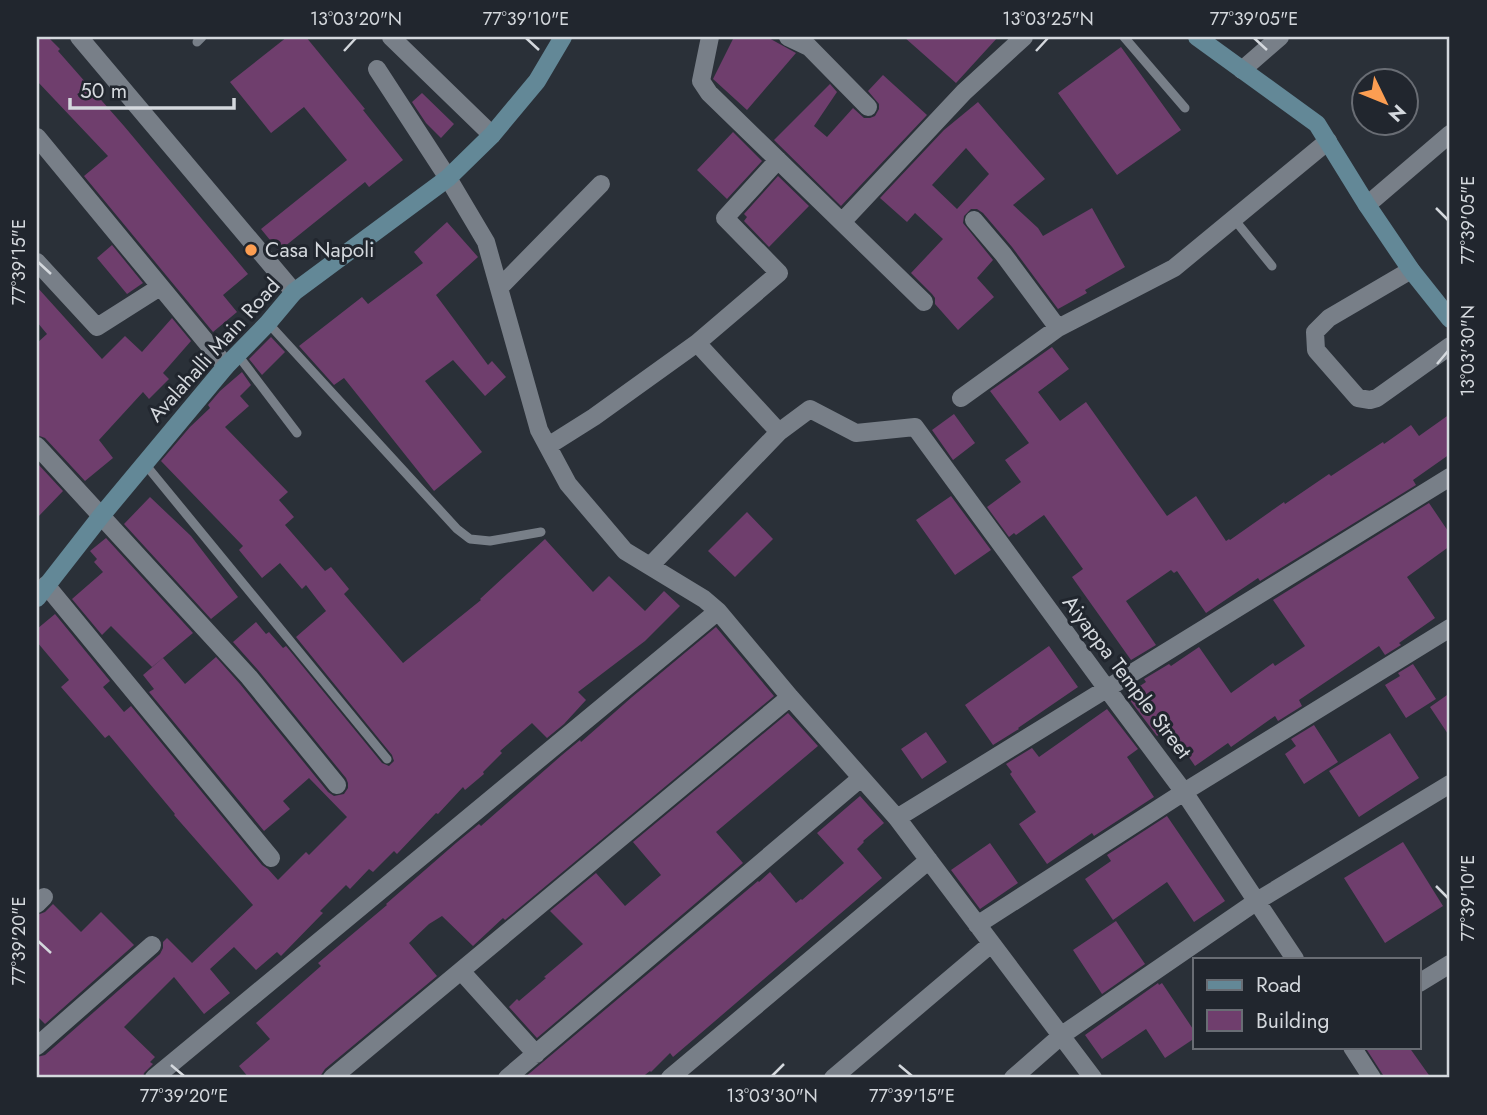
<svg xmlns="http://www.w3.org/2000/svg" width="1487" height="1115" font-family="Jost,sans-serif">
<rect width="100%" height="100%" fill="#2a3038"/>
<path fill="#6f3e6d" fill-rule="evenodd" d="M37 37H48L60 49 58 51 124 126 248 274 223 295 237 312 213 332 84 176 108 156 37 81Z
M287 37H306L365 109 363 110 403 160 369 187 365 182 279 251 261 229 347 160 304 107 271 133 230 82Z
M734 37H767L796 53 747 110 713 79Z
M904 37H998L956 83Z
M1121 47 1181 130 1117 175 1058 93Z
M883 75 927 115 841 206 774 140 830 84 837 92 814 126 827 137 853 108 864 118H870L875 116 879 109V104L868 91Z
M422 93 454 124 441 138 426 123 412 102Z
M978 102 1045 179 1013 205 1038 228 1043 236 1092 208 1125 267 1085 290 1087 293 1058 309 1012 247 983 213 977 209H971L964 216 963 223 993 260 977 278 994 297 958 330 935 304V298L932 294 911 273 943 239 915 213 907 222 880 198 944 130ZM966 148 989 174 957 209 932 185Z
M733 132 762 161 727 199 697 170Z
M778 176 809 206 769 247 744 221 747 217 744 214Z
M447 222 478 257 436 295 488 365 492 361 506 377 485 396 453 360 425 381 482 452 434 491 344 378 334 385 299 346 362 297 368 304 423 263 414 252Z
M112 245 143 283 127 294 97 258Z
M37 287 102 359 125 336 142 352 172 318 191 341 163 373 169 379 149 399 143 392 99 440 113 458 85 481 45 438 37 435V343L47 334 37 322Z
M271 337 285 352 262 375 249 359Z
M1052 347 1069 369 1038 392 1060 421 1086 402 1167 516 1196 496 1226 541 1229 539 1230 540 1284 502 1285 504 1329 474 1331 476 1383 442 1384 444 1411 425 1419 436 1450 414V454L1413 480 1416 485 1260 581 1258 578 1206 613 1177 571 1174 573 1171 570 1126 601 1156 645 1131 660 1072 577 1083 569 1044 515 1016 535 1014 533 1009 537 987 507 1021 482 1005 460 1029 443 990 391Z
M242 372 251 385 240 396 249 406 225 427 288 492 279 500 294 517 285 525 325 571 331 567 349 589 344 594 403 663 481 600 480 599 545 539 593 592 609 576 645 611 664 591 680 606 645 641 578 692 586 700 564 724 547 738 532 723 500 751 502 753 483 772 484 774 465 790 463 787 438 814 436 813 397 854 394 851 373 872 369 869 350 889 346 885 320 911 323 913 281 956 277 952 256 970 234 947 210 969 230 993 204 1014 174 977 124 1027 155 1057 150 1062 153 1064 144 1073 143 1078H37V1057L45 1055 160 954 163 948V942L167 938 192 963 253 905 174 815 175 814 109 735 105 738 61 687 69 680 37 642V629L55 614 110 681 103 687 124 712 131 706 262 865 268 869 278 880 306 852 309 855 347 817 309 778 283 801 290 809 264 831 149 692 154 689 143 675 163 658 185 684 216 657 240 684 328 792 334 796 344 794 348 788V783L346 778 258 670 233 642 256 622 266 634 269 632 283 648 286 646 382 763 389 766 394 761 392 755 296 637 326 611 306 585 302 589 280 563 262 578 239 550 243 546 161 461 190 427 210 408 208 405 220 391Z
M954 414 975 443 953 460 932 430Z
M37 463 63 491 37 518Z
M951 496 991 550 955 575 916 520Z
M150 497 191 536 238 597 211 619 124 524Z
M1429 503 1450 534V546L1407 577 1435 618 1399 643 1401 645 1385 655 1379 646 1299 700 1302 706 1278 721 1275 716 1231 747 1228 743 1195 766 1169 728 1157 736 1126 695 1146 682 1144 679 1169 664 1171 666 1199 647 1231 693 1273 663 1275 666 1305 646 1273 600Z
M747 512 773 539 735 577 708 551Z
M106 538 193 633 152 667 111 626 102 635 72 599 103 572 94 562 97 559 90 551Z
M716 627 774 696 505 920 503 918 473 946 442 916 429 924 409 943 437 976 325 1069 319 1078H249L239 1066 270 1039 256 1023 321 966 318 963 387 905 386 904 456 843 479 824 481 826 562 755 580 740 581 742 632 697Z
M1049 646 1078 687 1018 728 1019 729 993 745 965 705Z
M1413 664 1436 699 1406 718 1385 685 1400 676 1398 673Z
M1450 693V737L1430 707Z
M1107 709 1138 749 1127 757 1154 797 1094 836 1092 833 1047 864 1019 824 1036 812 1010 774 1012 772 1006 764 1032 748 1039 757Z
M788 713 818 746 716 832 743 863 537 1038 509 1007 517 999 519 1001 546 978 544 977 583 944 550 911 596 873 625 906 661 875 633 842Z
M1314 725 1338 762 1304 784 1285 754 1296 746 1291 739Z
M926 732 947 762 922 779 901 749Z
M1390 733 1419 778 1359 817 1329 771Z
M860 796 884 823 863 841 864 842 857 849 882 878 673 1057 670 1053 651 1072 650 1071 641 1078H524L758 881 759 882 770 872 796 903 801 899 802 900 844 863 817 833Z
M1167 816 1225 901 1194 922 1167 882 1113 920 1085 879 1111 861 1107 855Z
M1403 842 1443 906 1385 943 1344 878Z
M990 843 1018 883 980 909 951 870Z
M53 904 81 932 101 912 134 945 45 1024 37 1016V915L45 912Z
M1116 921 1145 964 1102 994 1073 950Z
M1158 983 1159 985 1162 983 1195 1032V1038L1165 1058 1146 1029 1102 1059 1085 1035Z
M1365 1047H1409L1431 1078H1385Z"/>
<g fill="none" stroke-linecap="round" stroke-linejoin="round">
<path stroke="#787f88" stroke-width="9" d="M1124 37 1185 108
M197 42 202 37
M1234 219 1272 266
M268 323 457 529 470 539 490 541 541 532
M237 354 297 433
M145 464 387 759"/>
<path stroke="#787f88" stroke-width="18" d="M79 37 294 292
M391 37 492 135
M710 37 701 81 709 93 924 302
M788 37 809 47 868 107
M377 69 448 178 486 242 539 430 568 484 625 551 704 599 718 611 790 697 897 818 1093 1078
M1242 70 1280 37
M37 137 226 366
M1367 205 1450 134
M974 220 1003 254 1058 328
M842 222 964 92 1024 37
M37 262 97 327 160 287
M1411 270 1329 318 1315 332 1316 350 1358 398 1370 400 1377 398 1450 346
M499 288 601 184
M697 343 779 432 810 409 856 433 915 427 1107 689 1184 792 1295 959
M961 398 1058 328 1174 268 1328 141
M37 446 249 677 337 785
M548 446 594 417 697 343 779 273 725 218 778 160
M650 566 779 432
M46 585 271 858
M897 818 1450 477
M37 904 44 897
M977 925 1184 792 1450 628
M461 971 536 1054
M1419 983 1450 964
M37 1046 152 945
M1352 1047 1372 1078
M154 1078 718 611
M332 1078 790 697
M507 1078 861 778
M670 1078 929 860
M833 1078 991 944
M1013 1078 1062 1035 1257 901 1450 784"/>
<path stroke="#638897" stroke-width="18" d="M1197 37 1317 124 1367 205 1411 270 1450 319
M37 598 101 516 226 366 268 323 294 292 448 178 492 135 537 81 563 37"/>
</g>
<path fill="none" stroke="#d4d8dd" stroke-width="2.5" d="M526 38 539 50M1254 38 1267 50M344 51 356 38M1036 51 1048 38M1436 208 1448 220M38 262 51 274M1437 364 1448 351M1436 886 1448 898M38 941 51 953M171 1065 184 1076M899 1065 912 1076M772 1076 784 1064"/>
<circle fill="#fc9e52" stroke="#21262e" stroke-width="2.5" cx="251" cy="250" r="7"/>
<g text-anchor="middle" dominant-baseline="central" stroke-width="6" stroke-linejoin="round" paint-order="stroke">
<g font-size="21" fill="#d4d8dd" stroke="#21262e" text-anchor="start">
<text x="265" y="250">Casa Napoli</text>
</g>
<g font-size="21" fill="#d4d8dd" stroke="#21262e">
<text transform="translate(214 350) rotate(-48)">Avalahalli Main Road</text>
<text transform="translate(1127 677) rotate(53)">Aiyappa Temple Street</text>
</g>
</g>
<rect width="1487" height="1115" fill="none" stroke="#21262e" stroke-width="77"/>
<rect x="1193" y="958" width="228" height="91" fill="#21262e" stroke="#696d74" stroke-width="2"/>
<rect x="1207" y="980" width="35" height="10" fill="#638897" stroke="#696d74" stroke-width="2"/>
<text x="1256" y="992" font-size="21" fill="#d4d8dd">Road</text>
<rect x="1207" y="1010" width="35" height="21" fill="#6f3e6d" stroke="#696d74" stroke-width="2"/>
<text x="1256" y="1028" font-size="21" fill="#d4d8dd">Building</text>
<g transform="translate(1385 102) rotate(133)"><circle r="33" fill="#21262e" stroke="#696d74" stroke-width="2"/>
<path d="M0-5L12 26L0 18L-12 26Z" fill="#fc9e52"/>
<text y="-10" font-size="19" font-weight="bold" text-anchor="middle" fill="#d4d8dd">N</text>
</g>
<path d="M70 98v10h164v-10" fill="none" stroke="#d4d8dd" stroke-width="3.5"/>
<text x="80" y="98" font-size="21" fill="#d4d8dd" stroke="#21262e" stroke-width="5" paint-order="stroke">50 m</text>
<rect x="38" y="38" width="1410" height="1038" fill="none" stroke="#d4d8dd" stroke-width="2.5"/>
<g font-size="18" text-anchor="middle" fill="#d4d8dd">
<text x="356" y="25">13°03'20"N</text>
<text x="526" y="25">77°39'10"E</text>
<text x="1048" y="25">13°03'25"N</text>
<text x="1254" y="25">77°39'05"E</text>
<text transform="translate(1468 220) rotate(-90)" y="6">77°39'05"E</text>
<text transform="translate(19 262) rotate(-90)" y="6">77°39'15"E</text>
<text transform="translate(1468 351) rotate(-90)" y="6">13°03'30"N</text>
<text transform="translate(1468 898) rotate(-90)" y="6">77°39'10"E</text>
<text transform="translate(19 941) rotate(-90)" y="6">77°39'20"E</text>
<text x="184" y="1102">77°39'20"E</text>
<text x="772" y="1102">13°03'30"N</text>
<text x="912" y="1102">77°39'15"E</text>
</g>
</svg>
